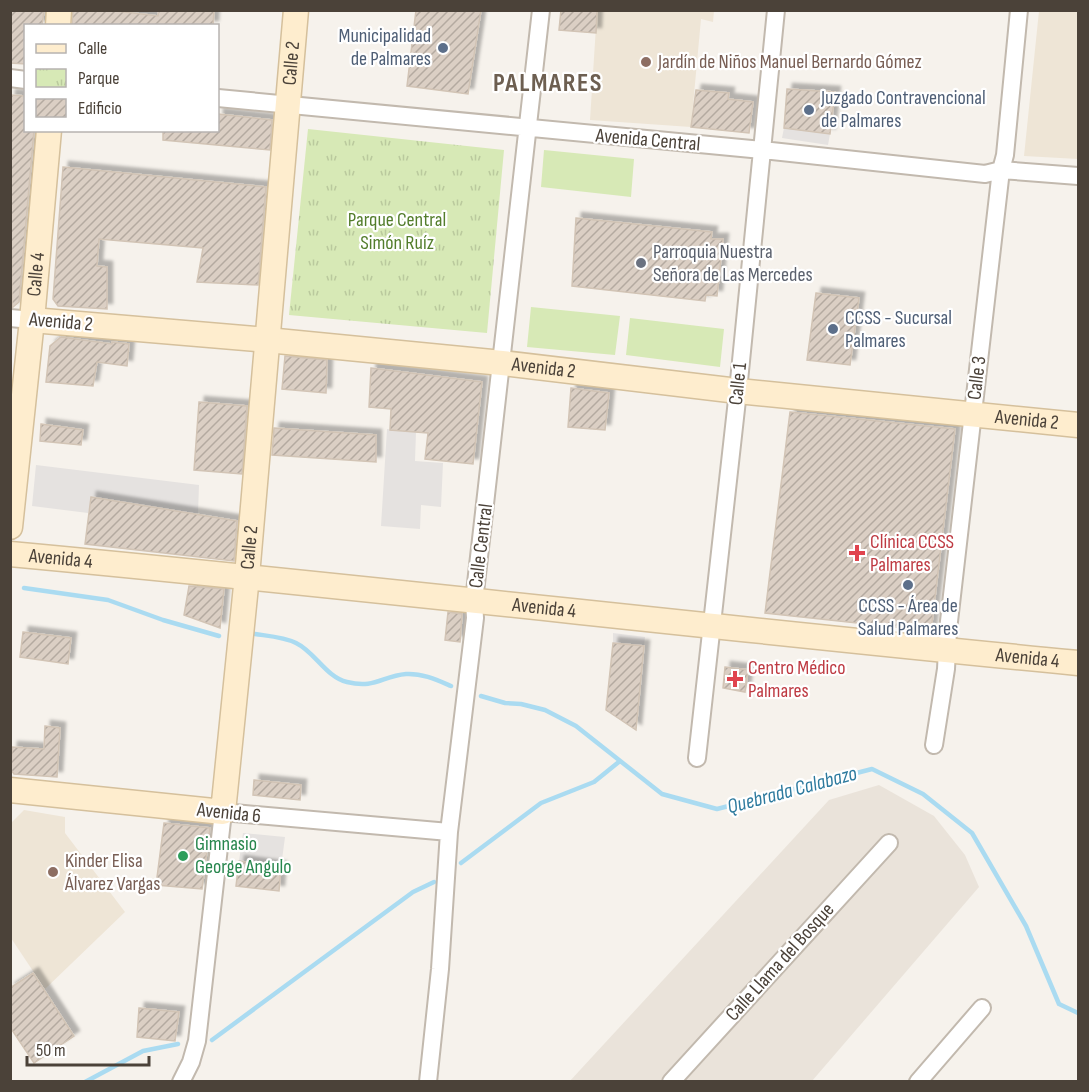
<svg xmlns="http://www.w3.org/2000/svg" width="1089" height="1092" font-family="'Sofia Sans Condensed',sans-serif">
<defs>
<pattern id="park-tufts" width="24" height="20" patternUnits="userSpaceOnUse" patternTransform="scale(1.5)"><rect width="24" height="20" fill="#d7e9b6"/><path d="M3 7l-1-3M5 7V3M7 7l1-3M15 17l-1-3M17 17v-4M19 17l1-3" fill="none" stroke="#bac99d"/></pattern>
<pattern id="building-hatch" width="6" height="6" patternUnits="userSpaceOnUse" patternTransform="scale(1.5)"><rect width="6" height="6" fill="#dbcfc4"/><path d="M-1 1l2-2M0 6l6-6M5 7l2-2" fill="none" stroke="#b4aaa0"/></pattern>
<filter id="shadow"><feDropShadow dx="5.5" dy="-5.5" stdDeviation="1.5" flood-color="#0004"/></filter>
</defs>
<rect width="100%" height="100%" fill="#f6f2ec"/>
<path fill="#eae3da" d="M879 785 934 816 965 855 979 887 812 1081 569 1082 829 800Z"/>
<path fill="#eee5d6" d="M597 11H714L713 22 701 19 691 127 590 120Z
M1039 11H1078V159L1024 156Z
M24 810 65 817V833L125 912 45 989 11 938V823Z"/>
<path fill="url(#park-tufts)" d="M308 129 504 150 487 333 289 315Z"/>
<path fill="#d7e9b6" d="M544 150 634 159 631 197 541 187Z
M531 307 620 316 615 355 527 347Z
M630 318 724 329 720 367 626 355Z"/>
<path fill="#e5e2e0" d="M784 128 830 134 828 145 782 138Z
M387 429 416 432 415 461 443 463 441 507 421 505 420 529 381 526Z
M36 465 199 485 198 514 92 497 88 513 32 506Z
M613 633 645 637 644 646 613 643Z
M243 833 285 837 281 867 239 861Z"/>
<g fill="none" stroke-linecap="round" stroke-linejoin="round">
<path stroke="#aadbf1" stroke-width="4.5" d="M24 588 108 600 163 620 219 636
M255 634C268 636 284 637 296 643 315 652 326 677 347 682 375 689 382 676 406 674 422 673 437 680 451 686
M481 696 505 703 521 704 545 710 576 726 662 794 717 809 872 769 923 794 972 833 1026 926 1059 1004 1078 1013
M461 863 541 803 594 782 620 761
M212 1040 413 892 434 882
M85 1082 143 1051 178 1044"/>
</g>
<path fill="url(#building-hatch)" stroke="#d2c4b5" stroke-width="1.5" filter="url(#shadow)" d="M10 10H44L42 26H26V64L10 63Z
M73 10H108L158 16 159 10H214L213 26H72Z
M416 10H481L468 94 407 86Z
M561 10H597L596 33 559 30Z
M787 89 835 92 830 134 784 128Z
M696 90 729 93 728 99 753 102 749 133 691 127Z
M10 95 26 96V130H34L19 302 12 308Z
M218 114 272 120 270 150 163 140V130H218Z
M63 167 266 187 258 285 197 282 203 248 99 239 97 266 107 267V309L58 306 53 299Z
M576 218 712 232 711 239H723L717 296 706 295 705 301 572 286Z
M816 293 859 298 850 365 807 360Z
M61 337 112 344V342L129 344 127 366 97 362 93 386 46 382 50 346Z
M285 356 327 360 326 393 282 389Z
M371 368 482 382 473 464 425 459 428 433 390 430 391 409 369 407Z
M571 388 609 393 605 430 568 427Z
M199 402 247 406 242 474 194 470Z
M790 412 955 429 931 631 765 613Z
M41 424 83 430 81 445 40 441Z
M274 428 376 435V462L272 455Z
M91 497 237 521 234 561 85 544Z
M189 586 224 589 220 628 184 615Z
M448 612 462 614 460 642 445 640Z
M23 632 71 638 68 664 20 657Z
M613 643 644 646 636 730 606 710Z
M725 667 748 670 745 692 723 688Z
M45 726 60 728 57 777 14 774 11 770 12 747 44 749Z
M254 780 301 785 300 800 253 795Z
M164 823 210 828 202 889 156 885Z
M239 861 281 867 279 891 236 886Z
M33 973 74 1036 34 1063 10 1027V988Z
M139 1008 179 1012 175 1041 137 1037Z"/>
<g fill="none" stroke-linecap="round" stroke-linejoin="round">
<g stroke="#c2b9ae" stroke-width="20">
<path id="street" d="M10 78 26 80
M218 98 762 150 985 174 1001 170 1078 176
M10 318 32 320
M934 745 946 669 948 630 1001 170 1005 155 1019 10
M697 758 738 391 776 10
M181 1082 191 1062 197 1041 223 812 449 832
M428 1082 440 969 449 832 475 618 474 601 541 10
M671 1082 889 843
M918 1082 982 1008"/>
</g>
<g stroke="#d5c09c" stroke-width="27">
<g id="secondary">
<path d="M58 26 59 10"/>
<path id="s1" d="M32 320 267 340 502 363 738 391 1078 425"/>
<path id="s2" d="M10 527 32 320 49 130"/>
<path id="s3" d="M10 554C367 587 722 629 1078 663"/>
<path id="s4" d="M10 790 223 812 247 576 296 10"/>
</g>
</g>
<use href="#street" stroke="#fff" stroke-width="16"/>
<use href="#secondary" stroke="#feedce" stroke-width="24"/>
</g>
<g fill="#5c6f8a" stroke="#fff" stroke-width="2">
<circle cx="443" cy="48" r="6"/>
<circle cx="809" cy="110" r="6"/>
<circle cx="833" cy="329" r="6"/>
<circle cx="908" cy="585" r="6"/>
</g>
<g fill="#8d6e63" stroke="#fff" stroke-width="2">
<circle cx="646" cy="62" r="6"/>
<circle cx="53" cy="872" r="6"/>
</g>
<circle fill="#6b7280" stroke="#fff" stroke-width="2" cx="641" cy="263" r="6"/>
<g fill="#e0444e" stroke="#fff" stroke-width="2">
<path d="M854 544h6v6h6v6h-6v6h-6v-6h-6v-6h6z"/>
<path d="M732 670h6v6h6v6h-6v6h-6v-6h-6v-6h6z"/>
</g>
<circle fill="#2e9e5b" stroke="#fff" stroke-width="2" cx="183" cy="856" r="6"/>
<g text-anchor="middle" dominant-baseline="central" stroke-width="4.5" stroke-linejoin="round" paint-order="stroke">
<g font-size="20" fill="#4e5e75" stroke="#fff" text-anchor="start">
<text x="431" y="36" text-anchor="end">Municipalidad<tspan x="431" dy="23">de Palmares</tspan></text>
<text x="821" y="98">Juzgado Contravencional<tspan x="821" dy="23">de Palmares</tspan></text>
<text x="845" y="318">CCSS - Sucursal<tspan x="845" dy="23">Palmares</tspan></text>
<text x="908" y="606" text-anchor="middle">CCSS - Área de<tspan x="908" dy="23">Salud Palmares</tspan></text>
</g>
<g font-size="20" fill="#785e54" stroke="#fff" text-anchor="start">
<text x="658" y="62">Jardín de Niños Manuel Bernardo Gómez</text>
<text x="65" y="861">Kinder Elisa<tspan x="65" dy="23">Álvarez Vargas</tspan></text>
</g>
<g font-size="20" fill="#4b4239" stroke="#fff">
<text stroke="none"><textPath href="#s4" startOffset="966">Calle 2</textPath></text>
<text transform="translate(648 140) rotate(5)">Avenida Central</text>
<text stroke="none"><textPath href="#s2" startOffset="254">Calle 4</textPath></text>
<text transform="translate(61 322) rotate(5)">Avenida 2</text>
<text stroke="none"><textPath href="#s1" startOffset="514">Avenida 2</textPath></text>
<text transform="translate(977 378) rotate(-83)">Calle 3</text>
<text transform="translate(738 384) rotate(-84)">Calle 1</text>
<text stroke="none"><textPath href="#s1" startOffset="1000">Avenida 2</textPath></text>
<text transform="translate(481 546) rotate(-83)">Calle Central</text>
<text stroke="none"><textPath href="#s4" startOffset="480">Calle 2</textPath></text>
<text stroke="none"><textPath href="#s3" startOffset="51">Avenida 4</textPath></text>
<text stroke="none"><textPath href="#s3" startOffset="537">Avenida 4</textPath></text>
<text stroke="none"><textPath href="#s3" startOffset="1023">Avenida 4</textPath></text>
<text transform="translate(229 813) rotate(6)">Avenida 6</text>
<text transform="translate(780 962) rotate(-48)">Calle Llama del Bosque</text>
</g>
<g font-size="20" fill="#537d2c" stroke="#fff">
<text x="397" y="220">Parque Central<tspan x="397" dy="23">Simón Ruíz</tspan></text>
</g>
<g font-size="20" fill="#5b616d" stroke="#fff" text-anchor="start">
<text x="653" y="252">Parroquia Nuestra<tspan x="653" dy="23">Señora de Las Mercedes</tspan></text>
</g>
<g font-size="20" fill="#be3a42" stroke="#fff" text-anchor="start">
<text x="870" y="542">Clínica CCSS<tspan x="870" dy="23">Palmares</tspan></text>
<text x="748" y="668">Centro Médico<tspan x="748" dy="23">Palmares</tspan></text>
</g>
<g font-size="20" fill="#27864d" stroke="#fff" text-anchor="start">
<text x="195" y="844">Gimnasio<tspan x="195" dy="23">George Angulo</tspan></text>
</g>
<g font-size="21" font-style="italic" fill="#2d7a9e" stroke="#fff">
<text transform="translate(792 790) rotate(-15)">Quebrada Calabazo</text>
</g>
<g font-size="26" font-weight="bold" letter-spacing="1.5" fill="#6d5f51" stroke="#fff">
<text x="548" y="83">PALMARES</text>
</g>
</g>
<rect width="1089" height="1092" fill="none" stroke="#4b4239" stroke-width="24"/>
<rect x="24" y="24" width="195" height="108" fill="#ffffff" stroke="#b7b3b0" stroke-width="1.5"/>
<rect x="36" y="44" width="30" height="9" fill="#feedce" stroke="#b7b3b0" stroke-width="1.5"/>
<text x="78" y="54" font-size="18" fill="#4b4239">Calle</text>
<rect x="36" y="69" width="30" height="18" fill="url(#park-tufts)" stroke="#b7b3b0" stroke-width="1.5"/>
<text x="78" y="84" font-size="18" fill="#4b4239">Parque</text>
<rect x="36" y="99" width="30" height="18" fill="url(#building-hatch)" stroke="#b7b3b0" stroke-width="1.5"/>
<text x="78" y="114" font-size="18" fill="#4b4239">Edificio</text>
<path d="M27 1056v9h122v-9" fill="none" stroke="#4b4239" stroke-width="3"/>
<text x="36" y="1056" font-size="18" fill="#4b4239" stroke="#ffffff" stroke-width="4.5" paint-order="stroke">50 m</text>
</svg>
